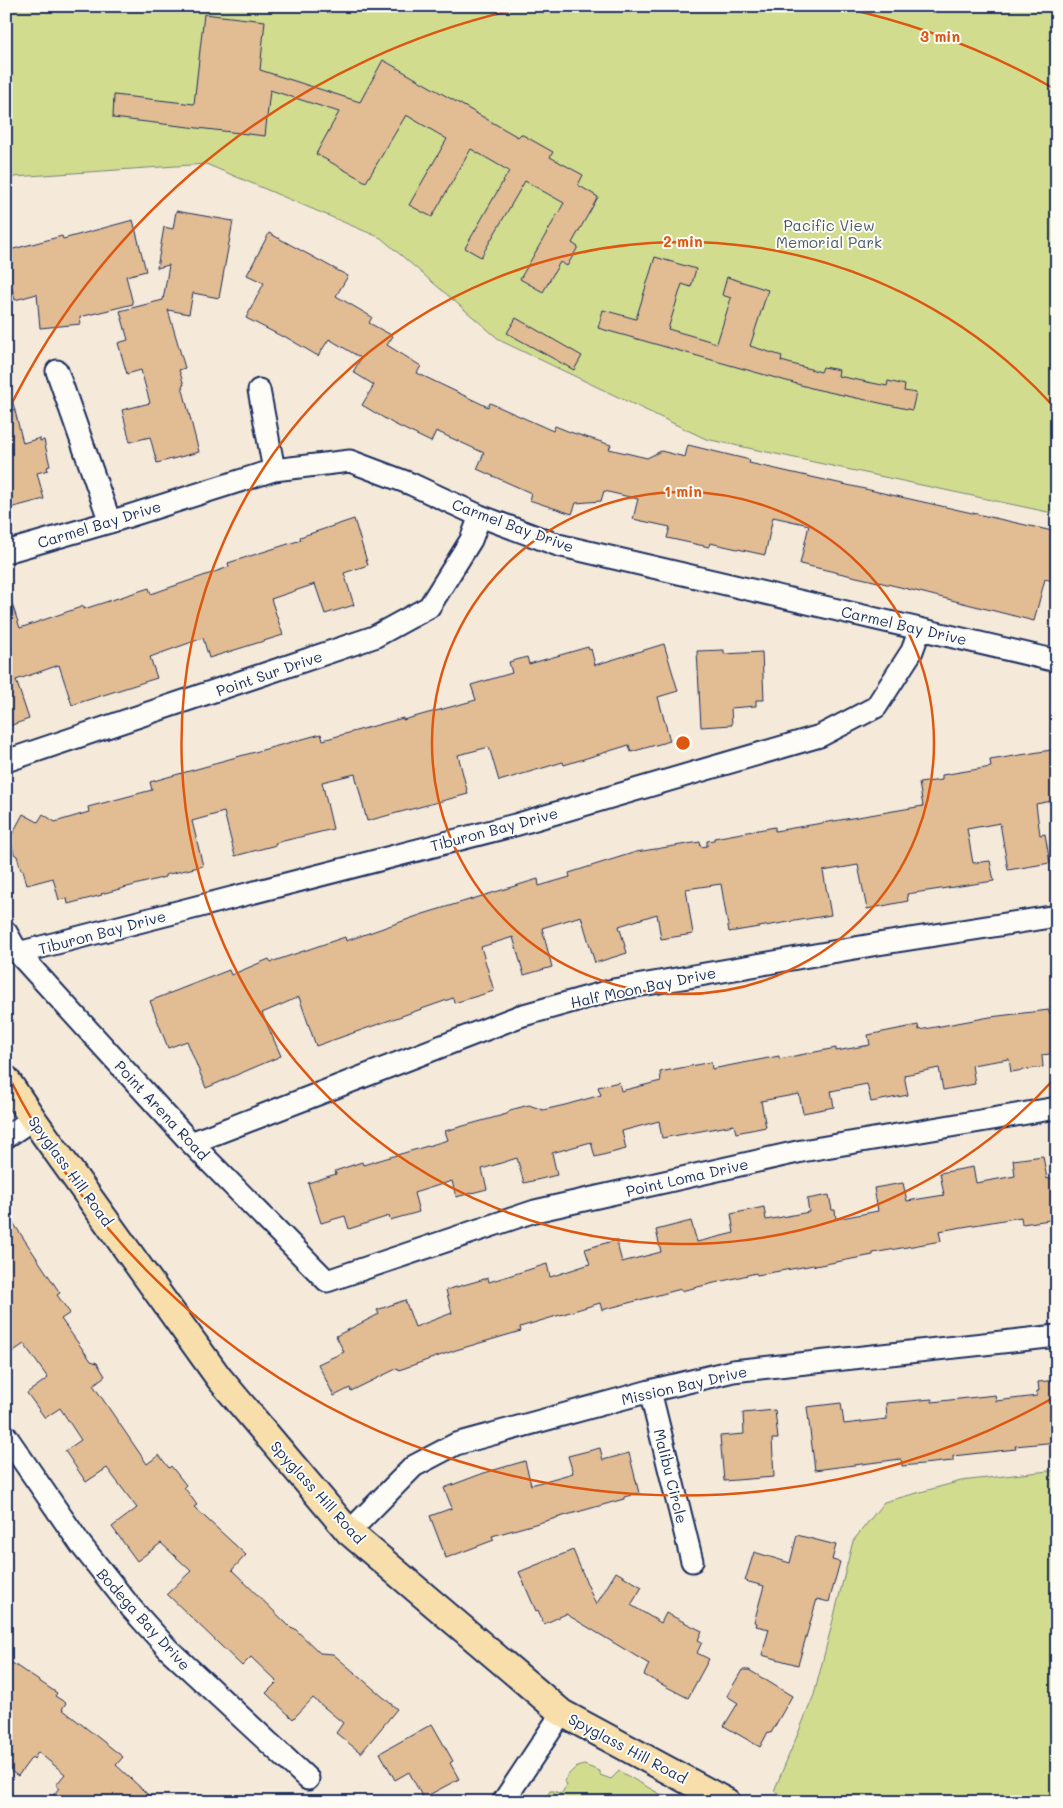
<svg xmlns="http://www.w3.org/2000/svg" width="1063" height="1808" font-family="Mali,sans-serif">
<rect width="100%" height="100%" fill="#f5e9d9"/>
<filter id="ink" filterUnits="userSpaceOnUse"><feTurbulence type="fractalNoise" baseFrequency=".02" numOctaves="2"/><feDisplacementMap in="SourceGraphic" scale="10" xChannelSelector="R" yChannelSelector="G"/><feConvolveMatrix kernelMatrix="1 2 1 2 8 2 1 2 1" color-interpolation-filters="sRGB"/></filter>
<g filter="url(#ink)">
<path fill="#d1dc8f" stroke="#768676" d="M6 6H1057V514L706 439 501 341 381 238 206 164 14 177 6 181Z
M1057 1470V1802H795L774 1791 814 1695 853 1541 884 1502 961 1481Z
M584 1765 600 1771V1775L611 1779 619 1771 674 1802H543L550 1791H554L561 1794 567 1785 564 1781C570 1773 573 1767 584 1765Z"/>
<path fill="#e2bc93" stroke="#1b2f5e" d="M204 14 265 21 260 70 360 102 383 60 518 137 521 134 553 152 550 157 583 175 578 185 598 197 572 243 578 247 567 266 560 262 543 292 520 279 564 203 525 181 481 257 465 248 509 171 471 149 432 217 409 205 447 139 406 115 366 182 316 154 339 112 270 90 265 136 113 118 114 95 194 104Z
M176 211 233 221 219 298 193 293 189 314 168 310 185 368 179 370 184 385 182 386 199 452 157 463 150 437 130 442 122 410 150 403 141 370 127 374 118 343 128 340 120 311 163 300 169 265 157 268 164 227 173 229Z
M133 220 146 271 126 276 133 304 80 317 81 324 40 328 37 294 15 300 6 265V251L62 236 63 239Z
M269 233 348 276 336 296 372 317 369 323 393 336 387 345 421 366 417 373 488 407 490 403 553 431 555 426 570 432 611 445 609 449 647 458 661 451 685 457 688 445 750 460 749 463 1057 532V582L1045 579 1034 621 900 587 800 564 809 525 773 517 765 555 710 543 709 547 667 538 670 527 633 519 638 499 604 491 601 501 576 503 572 514 529 500 531 493 477 469 484 453 436 431 431 442 394 424 362 405 374 385 353 372 361 358 329 339 318 356 284 336 283 337 246 318 264 283 247 275Z
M655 257 696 269 691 287 682 284 668 329 717 343 731 298 722 295 727 277 768 290 750 346 782 356 781 361 821 372 823 367 839 370 838 376 887 386 888 381 905 385 904 391 916 393 912 410 815 389 598 328 603 310 636 319Z
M516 318 582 356 574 370 507 333Z
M12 399 23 443 40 438V441L44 440 50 466 47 467 48 470 37 473 44 499 6 509V400Z
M354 519 368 565 344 573 354 605 325 614 315 584 271 599 283 635 209 658 203 638 150 657 157 678 72 705 59 665 16 680 29 719 6 727V595H9L20 628 84 606V609L149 588 151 594 229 567 228 563 301 540 300 537Z
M664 644 678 691 658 697 670 741 631 752 629 745 564 765 563 762 499 781 489 747 458 755 468 794 367 821 355 774 322 782 333 829 275 843 276 845 235 856 224 812 192 821 203 866 165 875V877L101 894 102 895 68 904 67 898 59 900 53 878 27 885 23 870H21L17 856 14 854 12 845 8 842 23 814 38 822 43 814 55 822 89 812 88 807 152 790 150 782 211 765V764L321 734 323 740 403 718V720L476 700 471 685 512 673 509 662 527 657 529 664 588 647 589 650 591 649 595 665Z
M724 650V654L762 652 764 700H756V706L731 708 732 725 701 727 697 651Z
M1051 750 1057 800 1036 804 1040 835 1045 834 1050 863 1008 870 1000 823 967 829 973 863 990 861 994 881 907 894 908 901 867 909 858 865 823 871 831 915 729 932 721 884 686 889 693 934 661 939 657 914 619 926 627 953 595 963 581 916 542 928 552 967 524 975 513 937 481 947 494 991 454 1003 453 998 316 1046 299 997 262 1013 281 1056 206 1088 187 1041 168 1048 150 1001 229 970 231 975 269 959 271 962 345 937 346 941 423 914 538 879 539 886 570 877 569 873 636 852 700 842 701 847 707 846V841L714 840V838L775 827V831L923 806 919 783 942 780V775L991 767 990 760Z
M1049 1010V1013L1057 1012V1053L1042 1055 1043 1067 1011 1072 1009 1059 972 1065 975 1084 943 1090 939 1068 904 1075 908 1095 871 1102 867 1084 831 1091 834 1107 803 1113 799 1094 761 1101 766 1127 736 1133 734 1125 662 1138 659 1121 622 1131 626 1149 595 1157 591 1142 552 1153 557 1175 524 1183 517 1158 482 1169 487 1189 456 1197 452 1181 414 1193 419 1212 390 1220 389 1216 349 1229 345 1216 321 1223 308 1183 336 1174 335 1171 362 1162 363 1165 448 1140 445 1131 507 1114 510 1110 529 1105 543 1110 565 1105 601 1095 598 1087 619 1082 621 1091 661 1081 660 1072 711 1062 712 1069 779 1056V1059L836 1048V1051L870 1045 868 1035 918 1025 919 1030 990 1017Z
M1043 1156 1047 1179 1057 1177V1219L1022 1224 1021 1217 939 1231 941 1241 873 1253V1255L815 1266 814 1265 757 1275 756 1273 681 1291V1289L602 1310 600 1303 520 1327 521 1331 456 1350 399 1370 398 1368 351 1391 350 1388 334 1396 318 1364 344 1352 336 1336 379 1314 377 1310 405 1300 415 1327 452 1313 446 1290 488 1278 489 1282 547 1264 550 1277 590 1264 585 1249 616 1240 622 1262 661 1252 656 1230 691 1221 697 1242 734 1233 731 1214 764 1207 766 1220 809 1212 807 1199 829 1195 832 1210H835L836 1219 878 1211 874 1188 903 1183 907 1201 944 1195 940 1173 973 1167 976 1183 1015 1176 1013 1160Z
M6 1212 60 1293 57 1295 70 1313 61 1319 91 1361 97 1363 105 1376 93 1385 147 1464 159 1455 169 1468 171 1466 186 1485 184 1487 197 1505 194 1507 246 1555 232 1570 292 1629 294 1628 320 1653 333 1654 397 1709 361 1753 336 1733 343 1723 313 1698 293 1719 266 1693 277 1682 251 1657 242 1666 167 1594 191 1571 161 1543 137 1561 112 1527 137 1508 107 1468 86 1482 65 1451 81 1440 60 1408 45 1418 27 1393 48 1378 24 1344 6 1356Z
M1057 1380V1442L1015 1446 1016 1449 953 1456V1461L902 1466 901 1459 815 1470 807 1407 841 1403 844 1424 887 1419 886 1403 932 1399V1402L995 1395 996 1401 1037 1396V1391H1039L1038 1382Z
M775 1410 778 1439H772L774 1477 724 1481 720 1436 744 1434 743 1413Z
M600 1448 603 1460 629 1453 639 1493 624 1497V1499L492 1536 494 1540 446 1558 430 1516 452 1508 444 1488 484 1473 525 1461 531 1485 573 1473 568 1456Z
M797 1535 836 1545 832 1560 840 1562 829 1602 817 1599 798 1665 762 1655 769 1629 756 1626 757 1623 754 1622 764 1586 745 1581 754 1552 790 1563Z
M573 1550 596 1605 616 1572 642 1587 631 1605 661 1623 666 1613 702 1631 698 1640 702 1642 697 1653 709 1659 688 1698 644 1675 649 1664 566 1614 544 1624 538 1610 536 1611 519 1572Z
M6 1659 57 1693 55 1696 66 1703 62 1709 123 1757 116 1765 156 1802H48L59 1788 56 1785 65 1774 38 1752 34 1759 32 1757 18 1776 6 1768Z
M742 1670H749L792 1696 771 1733 768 1732 760 1747 724 1726 738 1703 727 1696Z
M432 1724 453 1761 450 1763 459 1779 423 1798 409 1772 395 1780 380 1753Z"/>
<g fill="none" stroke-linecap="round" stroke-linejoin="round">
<g stroke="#1b2f5e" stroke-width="25">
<path id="minor" d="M57 371 110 522
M259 390 274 470
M6 552 110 522 274 470 350 461 411 484 480 516 558 545 1057 661
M6 761 374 637 429 607 471 540 480 516
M6 932 18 953 191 1143 327 1281 535 1211 802 1151 1057 1108
M18 953 515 825 820 736 876 707 912 651 920 629
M6 1137 33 1119
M191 1143 520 1016 613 990 878 944 1057 916
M650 1391 692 1561
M6 1436 81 1545 132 1609 169 1650 308 1779
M349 1532 414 1466 456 1444 650 1391 733 1371 1057 1336
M503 1802 562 1713"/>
</g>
<g stroke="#1b2f5e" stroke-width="30">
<path id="major" d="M6 1079 33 1119 219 1378 349 1532 562 1713 727 1802"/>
</g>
<use href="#minor" stroke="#fdfcf7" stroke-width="21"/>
<use href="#major" stroke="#f8deab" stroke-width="26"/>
</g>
</g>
<g fill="none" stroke="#de5710" stroke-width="2.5">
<circle cx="683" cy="743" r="251"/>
<path d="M1055 1078A501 501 0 1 1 1055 408"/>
<path d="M1053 1398A752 752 0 0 1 7 1073M7 413A752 752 0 0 1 527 7M839 7A752 752 0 0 1 1053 88"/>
</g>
<g text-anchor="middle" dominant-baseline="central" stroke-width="4" stroke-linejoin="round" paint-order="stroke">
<g font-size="15" fill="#485a6a" stroke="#fdfcf7">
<text x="829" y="225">Pacific View<tspan x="829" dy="17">Memorial Park</tspan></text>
</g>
<g font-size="15" fill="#1b2f5e" stroke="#fdfcf7">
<text transform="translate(99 524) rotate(-17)">Carmel Bay Drive</text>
<text transform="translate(513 525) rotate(20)">Carmel Bay Drive</text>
<text transform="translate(904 625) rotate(13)">Carmel Bay Drive</text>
<text transform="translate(269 673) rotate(-19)">Point Sur Drive</text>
<text transform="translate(494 829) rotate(-15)">Tiburon Bay Drive</text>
<text transform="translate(102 932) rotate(-15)">Tiburon Bay Drive</text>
<text transform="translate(643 987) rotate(-12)">Half Moon Bay Drive</text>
<text transform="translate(162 1110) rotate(47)">Point Arena Road</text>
<text transform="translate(71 1171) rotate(54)">Spyglass Hill Road</text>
<text transform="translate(687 1177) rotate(-13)">Point Loma Drive</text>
<text transform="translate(684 1385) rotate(-13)">Mission Bay Drive</text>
<text transform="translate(671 1476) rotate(76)">Malibu Circle</text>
<text transform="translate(318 1492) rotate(48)">Spyglass Hill Road</text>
<text transform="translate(144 1619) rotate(48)">Bodega Bay Drive</text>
<text transform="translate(628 1748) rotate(28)">Spyglass Hill Road</text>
</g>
</g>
<circle cx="683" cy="743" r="8" fill="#de5710" stroke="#fdfcf7" stroke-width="2.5"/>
<g font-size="15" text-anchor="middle" font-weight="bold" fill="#de5710" stroke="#fdfcf7" stroke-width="4" stroke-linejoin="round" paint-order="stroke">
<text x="940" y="42">3 min</text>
<text x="683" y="247">2 min</text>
<text x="683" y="497">1 min</text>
</g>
<rect width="1063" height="1808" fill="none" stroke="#fdfcf7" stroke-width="25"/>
<rect x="12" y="12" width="1038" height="1783" fill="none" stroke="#1b2f5e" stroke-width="2" filter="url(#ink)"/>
</svg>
